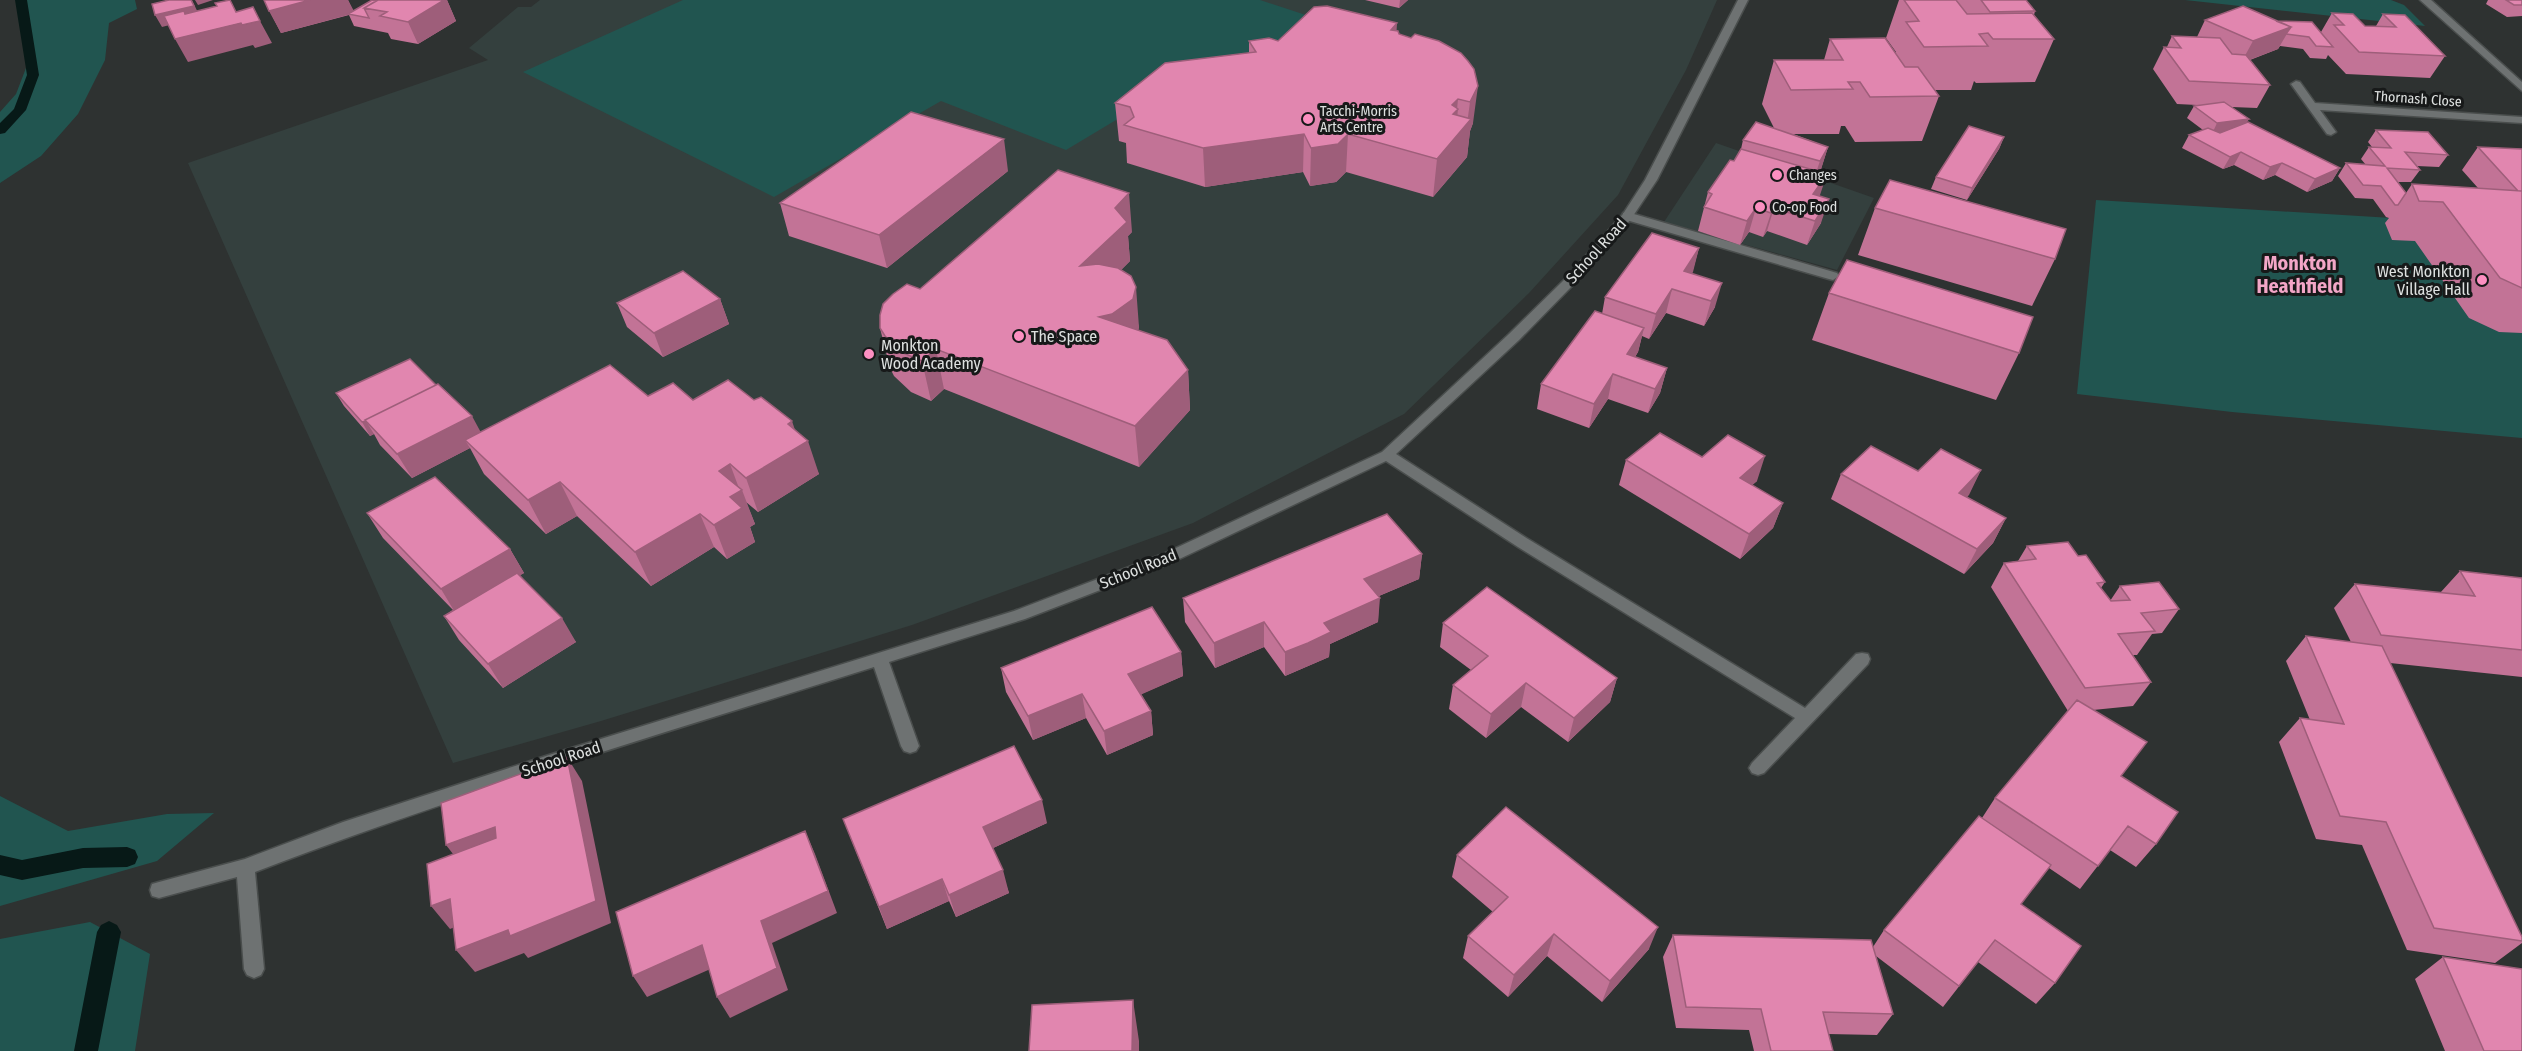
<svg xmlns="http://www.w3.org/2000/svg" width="2522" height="1051" font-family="'Fira Sans Condensed',sans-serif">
<rect width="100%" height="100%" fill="#2e3231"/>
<path fill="#34403e" d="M540 0H1717L1686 70 1618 195 1529 293 1404 414 1193 523 912 625 601 721 453 763 188 163 488 60 469 48 518 7H531Z
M1716 143 1874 198 1837 270 1664 222Z"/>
<path fill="#215550" d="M20 0H135L137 9 109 23 105 60 78 114 41 156 0 183V112L16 94 31 55Z
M683 0H1260L1318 19 1237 76 1176 84 1066 150 941 101 774 197 523 72Z
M2185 0H2391L2404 5 2425 26Z
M2096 200 2522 226V438L2232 412 2077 394Z
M0 796 68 831 167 814 214 813 157 861 0 906Z
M90 922 150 954 135 1051H0V939Z"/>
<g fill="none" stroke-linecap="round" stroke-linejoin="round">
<path fill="#071917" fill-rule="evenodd" d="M15 0H27L39 75 26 110 5 133 0 134V123L14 109 27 75Z
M127 847 135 850 138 857 135 864 127 867 83 868 22 880 0 875V855L22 860 83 848Z
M109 921 117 925 121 932 98 1051H74L97 932 101 925Z"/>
<g stroke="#4a4e4d" stroke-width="3">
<path id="service" d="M1627 212 1837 273 1839 276 1833 280 1829 279 1623 219V213Z"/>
</g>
<g stroke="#4a4e4d" stroke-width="3">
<path id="minor" d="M1738 0H1748L1657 180 1631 219 1573 285 1519 340 1396 454 1528 539 1805 708 1856 654 1862 653 1868 654 1870 659 1868 664 1764 773 1758 775 1752 773 1749 768 1752 763 1795 718 1518 547 1386 461 1173 562 1025 619 889 662 919 746 916 751 910 753 904 751 901 746 874 667C667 732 458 794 255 872L264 969 261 975 254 978 247 975 244 969 237 877 159 898 152 896 150 890 152 884 159 882 245 859 343 822 549 755 1014 611 1163 554 1382 452 1509 334 1565 279 1623 214 1645 180Z
M2296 81 2300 82 2315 103 2522 117V123L2320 110 2336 132 2331 135 2327 134 2291 84Z"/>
</g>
<g stroke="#4a4e4d" stroke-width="3">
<path id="tertiary" d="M2420 0H2431L2522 82V91Z"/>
</g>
<use href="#service" fill="#6e7272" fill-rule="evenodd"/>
<use href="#minor" fill="#6e7272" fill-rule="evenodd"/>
<use href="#tertiary" fill="#6e7272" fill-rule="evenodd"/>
</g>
<path fill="#c27396" d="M264 0H348L353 11 378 0H447L456 21 418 44 391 39 388 33 354 26 349 15 281 33Z
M1365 0H1408L1399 8Z
M1899 0H2026L2035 11 2034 15 2054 39 2035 82 1976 83 1974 81 1971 90H1934L1939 96 1922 141 1855 142 1845 126H1841L1839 134H1793L1828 147 1820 172 1819 196 1821 223 1807 245 1767 231 1763 237 1749 232 1740 245 1698 231 1708 192 1734 161 1741 149 1743 140 1774 128 1762 104 1774 60H1824L1830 39 1895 53 1896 52 1886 38Z
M2488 0H2522V16L2507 17 2486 4Z
M2332 13 2365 26H2376L2383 14 2445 56 2430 78 2346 74 2328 55 2326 59 2310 58 2303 49 2280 46 2278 49 2250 60 2270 85 2257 108 2232 107 2246 123 2340 168 2332 181 2307 192 2275 175 2263 180 2234 165 2223 169 2182 148 2189 135 2203 130 2187 118 2194 106 2197 105 2177 104 2153 69 2164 47H2167L2172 36 2197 37 2205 20 2276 21 2321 32Z
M1397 30 1399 34 1468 61 1473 123 1470 131 1467 157 1433 197 1346 172 1336 182 1310 186 1303 172 1205 187 1127 163 1126 143 1119 141 1115 103 1249 53V41H1278Z
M2376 130 2448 155 2439 167 2417 166 2420 170 2411 182H2398L2406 193 2412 184 2478 188 2462 170 2478 147 2522 149V333L2499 332 2469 318 2415 241 2392 240 2385 223 2389 218 2386 217 2373 199 2355 198 2338 176 2346 163 2366 165 2361 159 2369 147H2372L2368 142Z
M2004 137 1999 149 1967 200 1931 189 1936 177Z
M1008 171 887 268 789 236 780 203Z
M1875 208 2055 259 2032 306 1858 255Z
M1132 232 1128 236 1130 261 1121 270 1139 327 1138 330 1188 370 1190 410 1139 467 944 389 931 401 911 392 894 376 890 368 880 328 920 289Z
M1699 248 1692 273 1715 307 1704 326 1666 313 1649 339 1642 336 1638 352 1635 357 1667 368 1660 393 1648 413 1608 399 1589 428 1537 409 1541 384 1602 314 1605 297Z
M1829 293 2019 353 1996 400 1812 340Z
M720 299 729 324 663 357 627 327 617 303Z
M336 393 481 432 648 396 693 400H754L796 431 819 474 758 512 746 502 755 524 750 527 755 542 727 559 714 547 651 586 577 516 546 534 484 474 470 448 412 478 380 445 374 434 370 436 344 406Z
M1702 457 1757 481 1752 485 1783 503 1773 528 1740 559 1619 485 1626 460Z
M1981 470 1967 497 2006 518 1993 543 1964 574 1831 499 1841 474Z
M367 513 510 549 524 573 520 575 576 642 503 688 459 640 444 616 453 610 383 538Z
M2027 546 2078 556 2105 582 2101 588 2110 601 2120 586 2179 609 2162 633 2152 634 2137 655H2133L2151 682 2133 706 2093 710 2121 776 2156 844 2136 867 2110 850 2080 889 2049 868 2021 904 2055 983 2036 1004 1978 962 1943 1007 1876 956 1893 1014 1877 1035 1828 1034 1833 1051H1754L1749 1030 1676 1028 1663 957 1673 935 1873 947 1884 930 1982 818 1995 798 2068 711 1991 587 2004 563 2018 561Z
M1422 554 1419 579 1379 596 1378 622 1330 644 1329 657 1285 676 1264 647 1215 668 1185 622 1183 598Z
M2460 571 2522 578V677L2390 663 2522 937V943L2495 963 2407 950 2362 845 2316 839 2279 742 2300 718 2310 720 2286 661 2306 636 2351 642 2334 608 2355 584 2440 593Z
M1443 623 1617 678 1610 702 1568 742 1521 707 1486 738 1449 709 1453 685 1471 670 1440 647Z
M1181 652 1183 676 1141 694 1151 711 1153 735 1107 755 1086 718 1033 740 1006 692 1001 668Z
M843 819 1047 823 993 848 1009 893 956 917 949 901 887 929Z
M1457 855 1649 949 1602 1002 1547 956 1508 997 1463 958 1468 936 1493 912 1452 877Z
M2443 957 2522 1051H2445L2415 979Z"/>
<path fill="#9e5e7a" d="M192 0 200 17 162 27 155 15Z
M195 0H213L198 5Z
M310 0H348L355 13 281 33 269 11Z
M444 0H447L456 21 418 44 408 22Z
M1400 0H1408L1399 8Z
M260 21 272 43 255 48 253 45 188 62 175 39 241 23 243 25Z
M1397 23 1395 60 1391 30Z
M2291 27 2278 49 2241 63 2253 41Z
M1478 86 1473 123 1470 131 1467 157 1433 197 1437 159 1452 105 1458 99 1457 110 1458 109 1455 138 1467 124 1470 102Z
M2249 119 2242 131 2211 136 2217 123Z
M1304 134 1303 172 1205 187 1203 148Z
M1348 134 1346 172 1336 182 1310 186 1311 148Z
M2004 137 1999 149 1967 200 1972 188Z
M1004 139 1008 171 887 268 879 235Z
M1828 147 1818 179 1809 193 1820 161Z
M2241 152 2234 165 2223 169 2230 157Z
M2282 163 2275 175 2263 180 2270 167Z
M2340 168 2332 181 2307 192 2315 179Z
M1827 174 1819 198 1813 194Z
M1129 193 1132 232 1128 236 1130 261 1084 306 1080 266 1115 208Z
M1829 199 1821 223 1807 245 1815 221Z
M1756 208 1749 232 1740 245 1747 221Z
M1774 208 1767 231 1763 237 1771 213Z
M1699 248 1693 272 1680 291 1684 271Z
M1722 283 1715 307 1704 326 1711 301Z
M1136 287 1139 327 1137 339 1099 317Z
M1672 289 1666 313 1649 339 1656 314Z
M720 299 729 324 663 357 654 333Z
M1644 328 1638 352 1621 379 1627 354Z
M936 349 944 389 931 401 922 361Z
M1667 368 1660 393 1648 413 1655 389Z
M1188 370 1190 410 1139 467 1135 426Z
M1613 374 1608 399 1589 428 1594 404Z
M472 416 485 440H465L470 448 412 478 397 454Z
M366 421 374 434 370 436 362 422Z
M792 421 800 445 808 441 819 474 758 512 746 478 788 424Z
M1765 456 1757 481 1732 503 1740 478Z
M730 464 740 491 742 490 755 524 750 527 755 542 727 559 714 525 719 471Z
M1981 470 1969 495 1947 517 1959 493Z
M560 482 577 516 546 534 528 500Z
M1783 503 1773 528 1740 559 1749 534Z
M700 514 714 547 651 586 635 552Z
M2006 518 1993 543 1964 574 1977 549Z
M510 549 524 573 456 614 441 589Z
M1422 554 1419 579 1362 603 1364 579Z
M1380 598 1378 622 1330 644 1329 657 1285 676V652L1324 623Z
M562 618 576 642 503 688 488 664Z
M1264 622V647L1215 668 1214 643Z
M1181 652 1183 676 1131 699 1128 674Z
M1617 678 1610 702 1568 742 1574 718Z
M1526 683 1521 707 1486 738 1491 714Z
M1082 694 1086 718 1033 740 1028 716Z
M1151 711 1153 735 1107 755 1104 731Z
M567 757 582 781 611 923 528 958 524 953 475 972 456 950Z
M1042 800 1047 823 989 850 983 827Z
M495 827 512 850 464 868 446 845Z
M805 831 815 854 837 913 772 943 788 990 730 1018 717 997 761 921Z
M1003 870 1009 893 956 917 949 895Z
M942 879 949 901 887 929 879 907Z
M450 899 469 921 450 929 431 906Z
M1658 927 1649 949 1602 1002 1610 981Z
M1554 934 1547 956 1508 997 1514 975Z
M702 945 715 967 647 997 633 976Z
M1133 1000 1139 1041V1051H1132Z"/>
<path fill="#e186af" stroke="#9e5e7a" stroke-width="1.5" d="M169 0H191L194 6 155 15 152 4Z
M230 0 236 12 253 7 260 21 242 25 241 23 175 39 164 16 184 11 185 14 217 6 215 3Z
M264 0H310L269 11Z
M372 0 376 1 364 8 369 18 348 14Z
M378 0H444L408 22 380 16 387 12 364 8Z
M1904 0H1956L1967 14 2032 13 2054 39H1993L1988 33 1979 34 1988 46 1924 47 1906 22 1919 21Z
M1981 0H2026L2035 11 1990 12Z
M2506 0H2522V5H2514Z
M1327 6 1397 23 1391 30 1398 31 1399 34 1411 38 1415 34 1439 41 1461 53 1468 61 1474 69 1478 86 1470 102 1458 99 1452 105 1458 109 1453 114 1471 119 1437 159 1348 134 1338 144 1311 148 1304 134 1203 148 1124 125 1134 117 1130 107 1115 103 1165 63 1256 52 1249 41 1269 38 1278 41 1314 7Z
M2243 6 2291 27 2253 41 2205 20Z
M2332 13 2353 14 2365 26 2396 27 2383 14 2405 15 2445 56 2359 52 2334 25H2344Z
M2276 21 2312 22 2333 47 2316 46 2309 37 2286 34 2291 27Z
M2172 36 2220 38 2232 54 2246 55 2270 85 2189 81 2164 47 2181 48Z
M1885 38 1905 67H1918L1939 96 1870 97 1860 82H1848L1853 89 1791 90 1774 60H1843L1830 39Z
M2224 102 2249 119 2217 123 2194 106Z
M911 112 1004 139 879 235 780 203Z
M1756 122 1828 147 1820 161 1743 140Z
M2248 122 2340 168 2315 179 2282 163 2270 167 2241 152 2230 157 2189 135 2208 128 2220 133Z
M1969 126 2004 137 1972 188 1936 177Z
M2376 130 2428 132 2448 155 2405 152 2420 170 2387 168 2406 193 2398 205H2395L2381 186 2363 185 2346 163 2385 166 2369 147 2391 148Z
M2478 147 2522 149V191H2518Z
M1741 149 1827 174 1813 194 1829 199 1815 221 1774 208 1771 213 1756 208 1747 221 1704 207 1712 194 1708 192 1730 160 1734 161Z
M1058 170 1129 193 1115 208 1127 222 1080 266 1098 264 1118 268 1131 276 1136 287 1133 299 1112 314 1099 317 1167 340 1188 370 1135 426 936 349 922 361 901 352 885 336 880 328V315L883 304 893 294 907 284 920 289Z
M1890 180 2066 229 2055 259 1875 208Z
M2412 184 2522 191V288L2500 278 2443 202 2419 201Z
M1652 233 1699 248 1684 271 1722 283 1711 301 1672 289 1656 314 1605 297Z
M1847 260 2033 317 2019 353 1829 293Z
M683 271 720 299 654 333 617 303Z
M1595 311 1644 328 1627 354 1667 368 1655 389 1613 374 1594 404 1541 384Z
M410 359 436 385 365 420 366 421 362 422 336 393Z
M610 365 648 396 673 383 693 400 728 380 754 400 761 397 792 421 788 424 808 441 746 478 730 464 719 471 742 490 730 497 742 508 714 525 700 514 635 552 560 482 528 500 465 440Z
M438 384 472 416 397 454 365 420Z
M1660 433 1702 457 1728 435 1765 456 1740 478 1783 503 1749 534 1626 460Z
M1871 446 1918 471 1941 449 1981 470 1959 493 2006 518 1977 549 1841 474Z
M435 477 510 549 441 589 367 513Z
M1387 514 1422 554 1364 579 1380 598 1324 623 1331 632 1308 643 1285 652 1264 622 1214 643 1183 598Z
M2068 542 2078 556 2086 555 2105 582 2097 583 2111 601 2130 600 2120 586 2159 582 2179 609 2141 613 2155 631 2118 634 2151 682 2085 688 2004 563 2036 559 2027 546Z
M2460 571 2522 578V650L2381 635 2355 584 2475 596Z
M517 573 562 618 488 664 444 616Z
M1487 587 1617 678 1574 718 1526 683 1491 714 1453 685 1488 656 1443 623Z
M1152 607 1181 652 1128 674 1151 711 1104 731 1082 694 1028 716 1001 668Z
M2306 636 2382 646 2522 937V941L2434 928 2386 822 2340 816 2300 718 2344 724Z
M2077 700 2147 742 2121 776 2178 812 2156 844 2128 826 2098 866 1995 798Z
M1014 746 1042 800 983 827 1003 870 949 895 942 879 879 907 843 819Z
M567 757 596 901 510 936 508 930 456 950 450 899 431 906 427 864 496 838 495 827 446 845 441 803Z
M1506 807 1658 927 1610 981 1554 934 1514 975 1468 936 1508 897 1457 855Z
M1979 816 2051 865 2021 904 2081 946 2055 983 1995 940 1959 986 1884 930Z
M805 831 828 891 761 921 777 968 717 997 702 945 633 976 616 912Z
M1673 935 1871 940 1893 1014 1823 1012 1833 1051H1771L1761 1009 1686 1007Z
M2443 957 2522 969V1051H2484Z
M1133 1000 1132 1051H1029L1032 1005Z"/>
<g fill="#fc8fc1" stroke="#171919" stroke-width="2">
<circle cx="1308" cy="119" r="6"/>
<circle cx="1777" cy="175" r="6"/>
<circle cx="1760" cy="207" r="6"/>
<circle cx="2482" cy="280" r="6"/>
<circle cx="1019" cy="336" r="6"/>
<circle cx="869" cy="354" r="6"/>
</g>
<g text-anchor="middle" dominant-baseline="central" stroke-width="6" stroke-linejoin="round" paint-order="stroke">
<g font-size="14" fill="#dee1e0" stroke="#171919">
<text transform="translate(2418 99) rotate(4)">Thornash Close</text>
</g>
<g font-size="14" fill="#dee1e0" stroke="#171919" text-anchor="start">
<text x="1320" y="111">Tacchi-Morris<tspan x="1320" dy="16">Arts Centre</tspan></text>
<text x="1789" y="175">Changes</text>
<text x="1772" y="207">Co-op Food</text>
</g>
<g font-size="16" fill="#dee1e0" stroke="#171919">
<text transform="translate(1596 251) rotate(-48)">School Road</text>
<text transform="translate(1138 569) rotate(-22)">School Road</text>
<text transform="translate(561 759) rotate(-18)">School Road</text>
</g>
<g font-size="16" fill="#dee1e0" stroke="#171919" text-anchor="start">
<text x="2470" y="271" text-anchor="end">West Monkton<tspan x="2470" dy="18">Village Hall</tspan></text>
<text x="1031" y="336">The Space</text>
<text x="881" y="345">Monkton<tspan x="881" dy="18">Wood Academy</tspan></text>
</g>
<g font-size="20" font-weight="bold" fill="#f3a6c7" stroke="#171919">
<text x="2300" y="263">Monkton<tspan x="2300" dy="23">Heathfield</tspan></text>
</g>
</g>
</svg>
